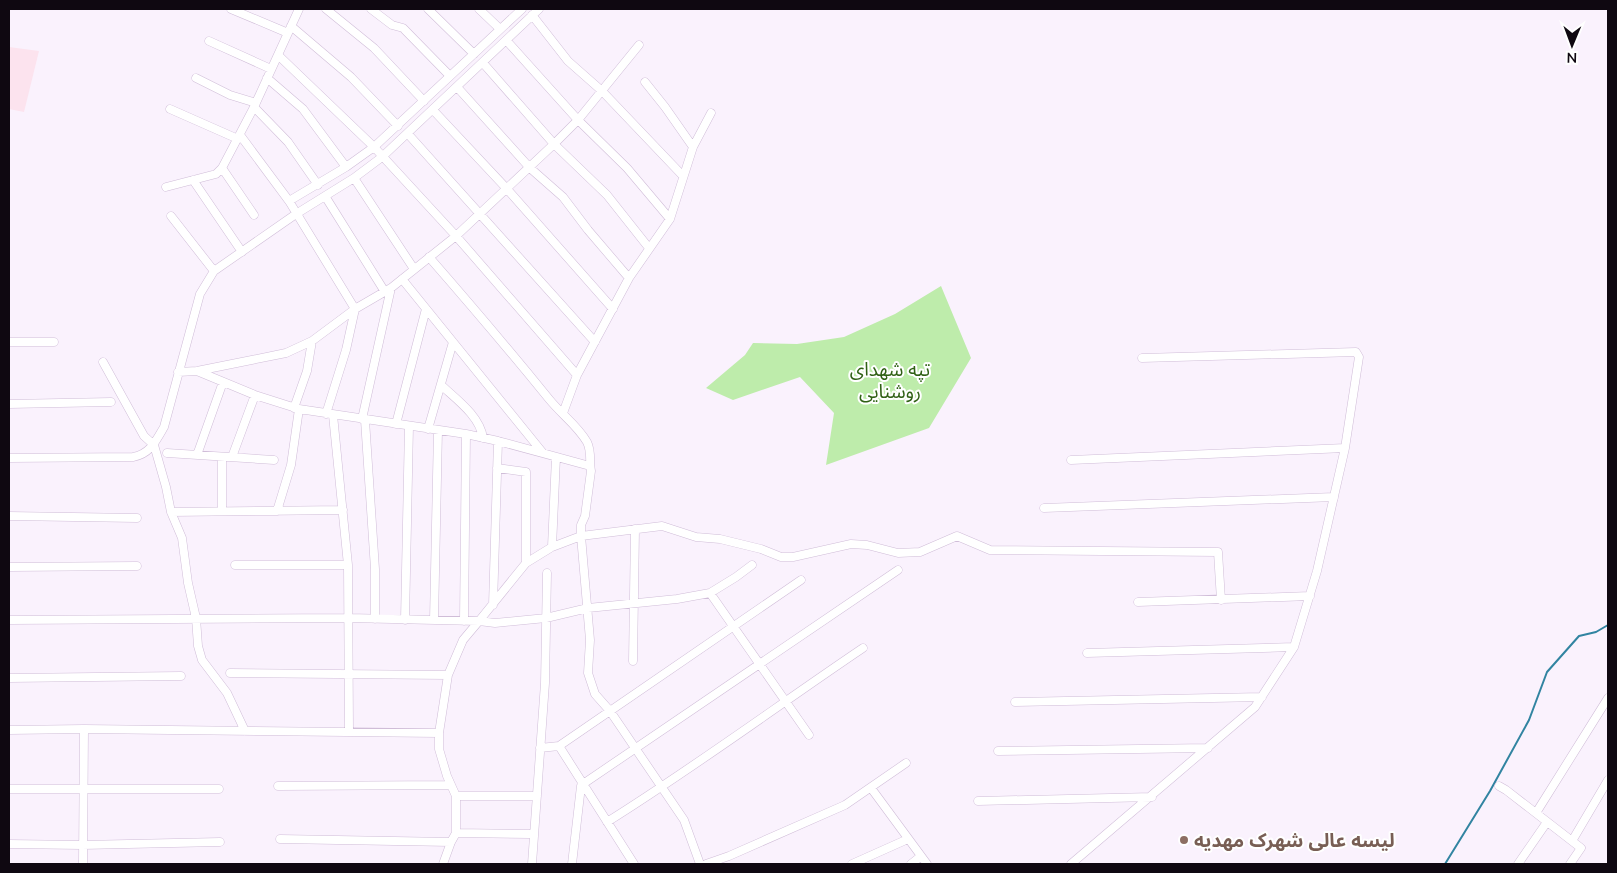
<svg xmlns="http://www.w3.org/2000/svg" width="1617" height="873" font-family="Mulish,'Noto Sans Arabic',sans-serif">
<rect width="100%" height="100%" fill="#faf2fd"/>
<path fill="#fce3ee" d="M9 47 39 51 24 112 9 109Z"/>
<path fill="#beecab" d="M941 286 971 358 929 428 826 465 834 413 800 377 733 400 706 388 745 355 753 343 797 344 844 337 895 314Z"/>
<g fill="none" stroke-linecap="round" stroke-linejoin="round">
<path stroke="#3184a1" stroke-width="2" d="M1445 864 1490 791 1529 720 1547 672 1579 636 1596 632 1608 625"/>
<g stroke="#d0bdd8" stroke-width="9">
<path id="street" d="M231 9 288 33
M326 9 374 48 424 101
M371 9 392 25 403 28 450 76
M428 9 474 54
M479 9 500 29
M532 15 568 61 602 91 683 176
M291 26 351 77 398 126
M506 40 578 120 627 168 670 219
M209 41 271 69
M278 55 374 147 456 236 577 375
M483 63 554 144 607 195 649 248
M196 78 230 95 256 103
M267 78 303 109 346 167
M645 82 665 107 693 147
M457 87 530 168 563 197 588 230 629 278
M254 107 288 142 318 185
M170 109 238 139
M433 110 507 189 613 309
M408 134 595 342
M240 135 289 201 355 309 346 350 326 414
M222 168 254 215
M354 178 414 269
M193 180 242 252
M166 187 216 174 222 168 254 107 299 9
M325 196 385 292
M289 201 346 167 374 147 522 9
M171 216 214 271
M429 257C470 304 510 351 549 399 562 415 577 425 587 442 592 452 589 461 591 471L585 516 581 525V536L590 640 588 673 595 694 610 711 684 820 700 864
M402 279 543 453
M9 342H54
M103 362 144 436 154 445 166 487 171 512 182 538 188 583 196 618 198 646 202 660 227 693 245 731
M197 371 255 395 299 409 466 434 498 441 590 466
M178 372 197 371 286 353 312 341 355 309 391 288 456 236 554 144 578 120 639 45
M441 385C456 399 480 416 483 438
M9 404 111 402
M294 408 307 371 312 341
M563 413 577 375 629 278 670 219 693 147 711 113
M333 415 348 565 349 732
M362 419 391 288
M365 420 375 569V619
M396 424 426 309
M428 429 453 342
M167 453 274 460
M197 455 223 382
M222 457V511
M232 457 255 395
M9 458 133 457C150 454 156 441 164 427L200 294 214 271 296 214 354 178 382 157 539 9
M1071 460 1345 448
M497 468 526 472V563
M1044 508 1334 497
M277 511 291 465 299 409
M171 512 343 510
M9 516 137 518
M552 547 556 457
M235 565H348
M9 567 137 566
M710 593 809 735
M1138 602 1310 596
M493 605 498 441
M9 620 349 618 479 621 526 563 552 547 581 536 662 526 696 537 720 539 761 549 781 557H793L851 544 867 545 898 553 920 552 957 536 990 550 1218 552 1221 600
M405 620 409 426
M434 620 438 430
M464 621 466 434
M1087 653 1294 647
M633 661 635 529
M230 673 448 675
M9 678 181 676
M1015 702 1262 697
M9 730 84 729 439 733
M559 746 634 864
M540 748 559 746 801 580
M998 751 1208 748
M278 786 451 785
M1499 786 1506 790 1581 848 1570 864
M871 788 927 864
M9 789H219
M456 796H537
M978 801 1152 797
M1536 813 1608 698
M607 822C695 767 777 706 863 648
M456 833 530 834 534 832
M280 839 451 842
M1572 841 1608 780
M9 844 82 845 220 842
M83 864 84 729
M443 864 451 842 456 833V796L447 776 439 749V733L448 675 463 640 479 621 495 623 546 618 588 608 677 599 710 593 736 577 752 565
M532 864 545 683 547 573
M572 864 581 786 583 784 898 570
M706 864 729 856 845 805 906 763
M852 864 908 839
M911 864 920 857
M1071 864 1255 707 1294 647 1317 571 1345 448 1359 357 1356 352 1142 358
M1518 864 1547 822"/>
</g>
<use href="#street" stroke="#fff" stroke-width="8"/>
</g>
<circle fill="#8d6e63" stroke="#fff" stroke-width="2" cx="1184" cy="840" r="5"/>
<g text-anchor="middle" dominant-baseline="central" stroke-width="4" stroke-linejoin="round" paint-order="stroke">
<g font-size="19" fill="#2f6014" stroke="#fff">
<text x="890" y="369">تپه شهدای<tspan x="890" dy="22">روشنایی</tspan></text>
</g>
<g font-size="19" font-weight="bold" fill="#785e54" stroke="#fff" text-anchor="start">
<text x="1194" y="840">لیسه عالی شهرک مهدیه</text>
</g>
</g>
<rect width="1617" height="873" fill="none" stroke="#0f0811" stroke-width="20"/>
<g transform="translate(1572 45) rotate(181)" stroke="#ffffff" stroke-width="4" paint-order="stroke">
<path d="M0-4L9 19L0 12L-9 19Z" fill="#0f0811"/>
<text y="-8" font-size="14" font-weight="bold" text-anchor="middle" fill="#0f0811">N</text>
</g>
</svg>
